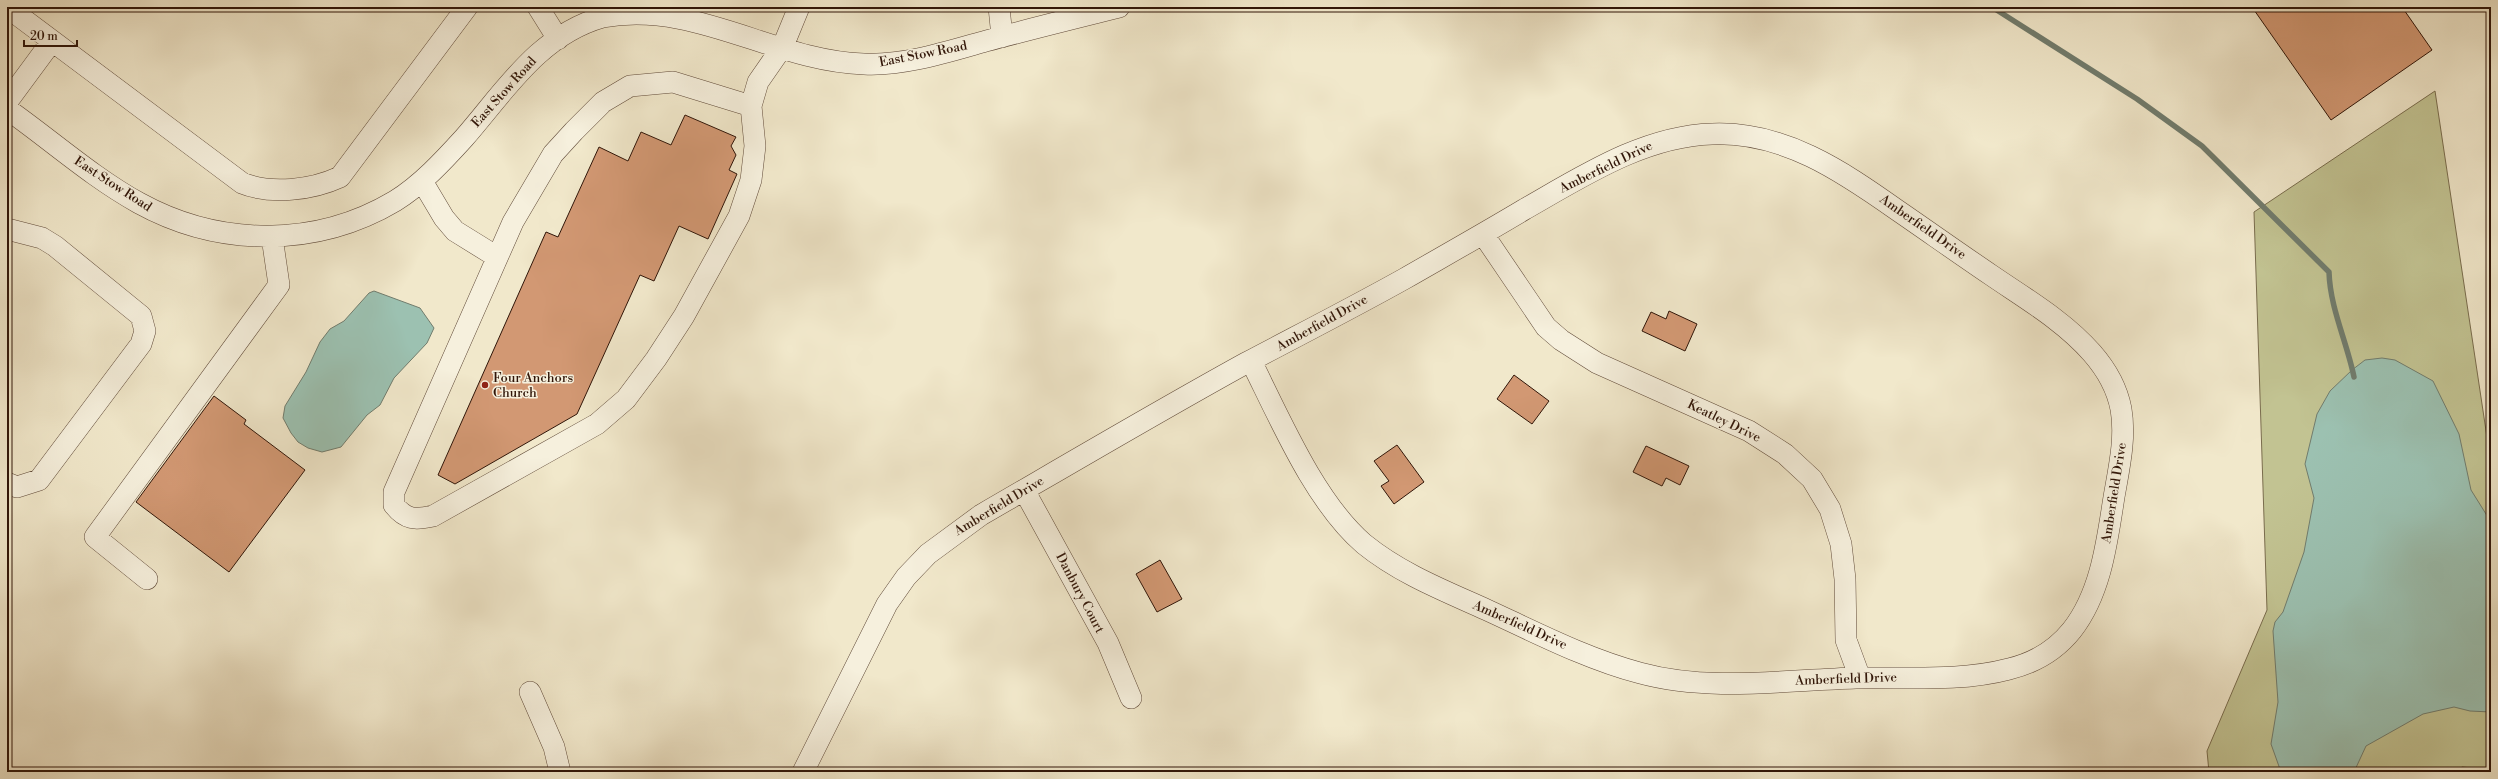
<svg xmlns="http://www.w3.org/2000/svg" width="2498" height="779" font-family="'Libre Bodoni',serif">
<rect width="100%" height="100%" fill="#f1e8cb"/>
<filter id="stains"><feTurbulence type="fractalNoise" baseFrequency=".005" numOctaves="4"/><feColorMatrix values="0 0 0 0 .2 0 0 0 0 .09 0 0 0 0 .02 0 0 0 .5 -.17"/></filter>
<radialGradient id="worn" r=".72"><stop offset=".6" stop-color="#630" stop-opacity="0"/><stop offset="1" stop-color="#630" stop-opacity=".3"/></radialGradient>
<path fill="#c2c392" stroke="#796c4d" d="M2435 91 2491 464V770L2462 767 2456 772H2209L2207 751 2267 610 2254 212Z"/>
<path fill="#9cc1b1" stroke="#717c6d" d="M374 291 420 308 434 328 427 343 394 378 380 405 367 415 341 447 322 452 308 448 298 442 291 433 283 418 285 406 306 372 320 342 330 329 344 321 369 293Z
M2382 358 2395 360 2433 381 2459 434 2471 490 2491 522V712L2470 711 2454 707 2423 714 2366 746 2354 772H2281L2271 744 2278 702 2273 631 2275 622 2283 612 2304 552 2314 498 2305 464 2317 414 2330 391 2352 370 2365 360Z"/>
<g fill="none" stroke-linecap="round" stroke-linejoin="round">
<path stroke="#717c6d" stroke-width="5.5" d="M1992 7 2137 99 2202 146 2329 272C2330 308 2347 342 2354 377"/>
</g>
<path fill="#d29873" stroke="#301508" d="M2252 7H2402L2432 50 2331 120Z
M685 115 736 137 731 146 736 155 729 170 737 174 708 239 679 226 654 281 640 275 577 414 455 484 438 475 546 232 558 237 599 147 628 161 641 132 671 145Z
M1669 311 1697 324 1685 351 1642 331 1651 312 1666 319Z
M1514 375 1549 401 1532 424 1497 399Z
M214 396 246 420 244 424 305 470 229 572 136 502Z
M1397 445 1424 482 1394 504 1381 486 1389 481 1374 461Z
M1646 446 1689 466 1680 485 1666 478 1662 486 1633 472Z
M1160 560 1182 599 1157 612 1136 574Z"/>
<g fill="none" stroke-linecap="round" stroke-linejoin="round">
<g stroke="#604a39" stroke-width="22">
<path id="minor" d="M7 7 242 183C271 195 312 190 340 177L467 7
M538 7 558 39
M999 7 1002 37
M7 102 52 41
M751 106 673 82 630 86 603 102 574 131 553 154 513 222 394 492V505C406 520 415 520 433 516L597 424 626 399 656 359 684 316 739 216 751 180 755 146 751 106 758 82 783 46 799 7
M7 109C51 140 92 177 139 203 219 247 316 248 395 201 421 185 444 160 464 138 505 91 539 35 603 17 696 0 773 61 864 64 904 66 947 52 986 41 1030 29 1075 18 1119 7
M422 181 444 218 455 231 497 257
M7 229 42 238 55 246 141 316 145 331 141 344 39 480 17 487 7 483
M1483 234 1546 327 1561 340 1597 363 1749 431 1785 454 1812 479 1830 509 1841 544 1845 579 1846 640 1860 678
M1024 490 1108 643 1131 698
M147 579 95 537 279 285 272 237
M530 692 554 747 560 772
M803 772 887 604 906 577 928 554 981 515C1069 464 1157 412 1246 363 1299 335 1352 308 1404 279 1444 256 1485 233 1525 209 1583 176 1644 136 1712 134 1783 131 1842 171 1897 210 1929 232 1960 254 1991 275 2026 299 2064 321 2092 353 2106 369 2117 388 2121 409 2126 438 2119 468 2114 497 2107 542 2101 593 2072 630 2056 650 2034 663 2009 669 1960 682 1906 677 1856 678 1786 680 1709 692 1640 673 1587 659 1537 633 1487 610 1445 591 1401 574 1364 544 1315 502 1280 419 1251 361"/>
</g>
<use href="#minor" stroke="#f6f0dd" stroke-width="21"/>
</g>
<circle fill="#8f2418" stroke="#f6f0dd" stroke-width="1.5" cx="485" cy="385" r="4"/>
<g text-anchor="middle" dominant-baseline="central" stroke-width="3" stroke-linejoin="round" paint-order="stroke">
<g font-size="13" fill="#301508" stroke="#f6f0dd">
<text transform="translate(923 54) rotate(-11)">East Stow Road</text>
<text transform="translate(504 92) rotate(-48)">East Stow Road</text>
<text transform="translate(1606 167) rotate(-26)">Amberfield Drive</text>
<text transform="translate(113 184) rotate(33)">East Stow Road</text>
<text transform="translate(1923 227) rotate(35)">Amberfield Drive</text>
<text transform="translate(1322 323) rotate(-29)">Amberfield Drive</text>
<text transform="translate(1724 421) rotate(26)">Keatley Drive</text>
<text transform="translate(2114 493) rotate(-81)">Amberfield Drive</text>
<text transform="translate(999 506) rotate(-31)">Amberfield Drive</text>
<text transform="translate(1080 593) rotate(62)">Danbury Court</text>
<text transform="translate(1520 625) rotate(24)">Amberfield Drive</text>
<text transform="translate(1846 679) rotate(-2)">Amberfield Drive</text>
</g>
<g font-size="13" fill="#301508" stroke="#f6f0dd" text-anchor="start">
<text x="493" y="378">Four Anchors<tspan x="493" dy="15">Church</tspan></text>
</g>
</g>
<rect width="2498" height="779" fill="none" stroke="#f1e8cb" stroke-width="24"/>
<rect x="8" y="8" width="2482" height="763" fill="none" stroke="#301508" stroke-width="2"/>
<rect x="12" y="12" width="2474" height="755" fill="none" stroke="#301508"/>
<path d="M24 40v6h53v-6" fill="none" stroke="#301508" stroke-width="2"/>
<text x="30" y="40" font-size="12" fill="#301508" stroke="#f6f0dd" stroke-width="3" paint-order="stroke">20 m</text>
<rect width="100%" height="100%" filter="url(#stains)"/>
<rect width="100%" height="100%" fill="url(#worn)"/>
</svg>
